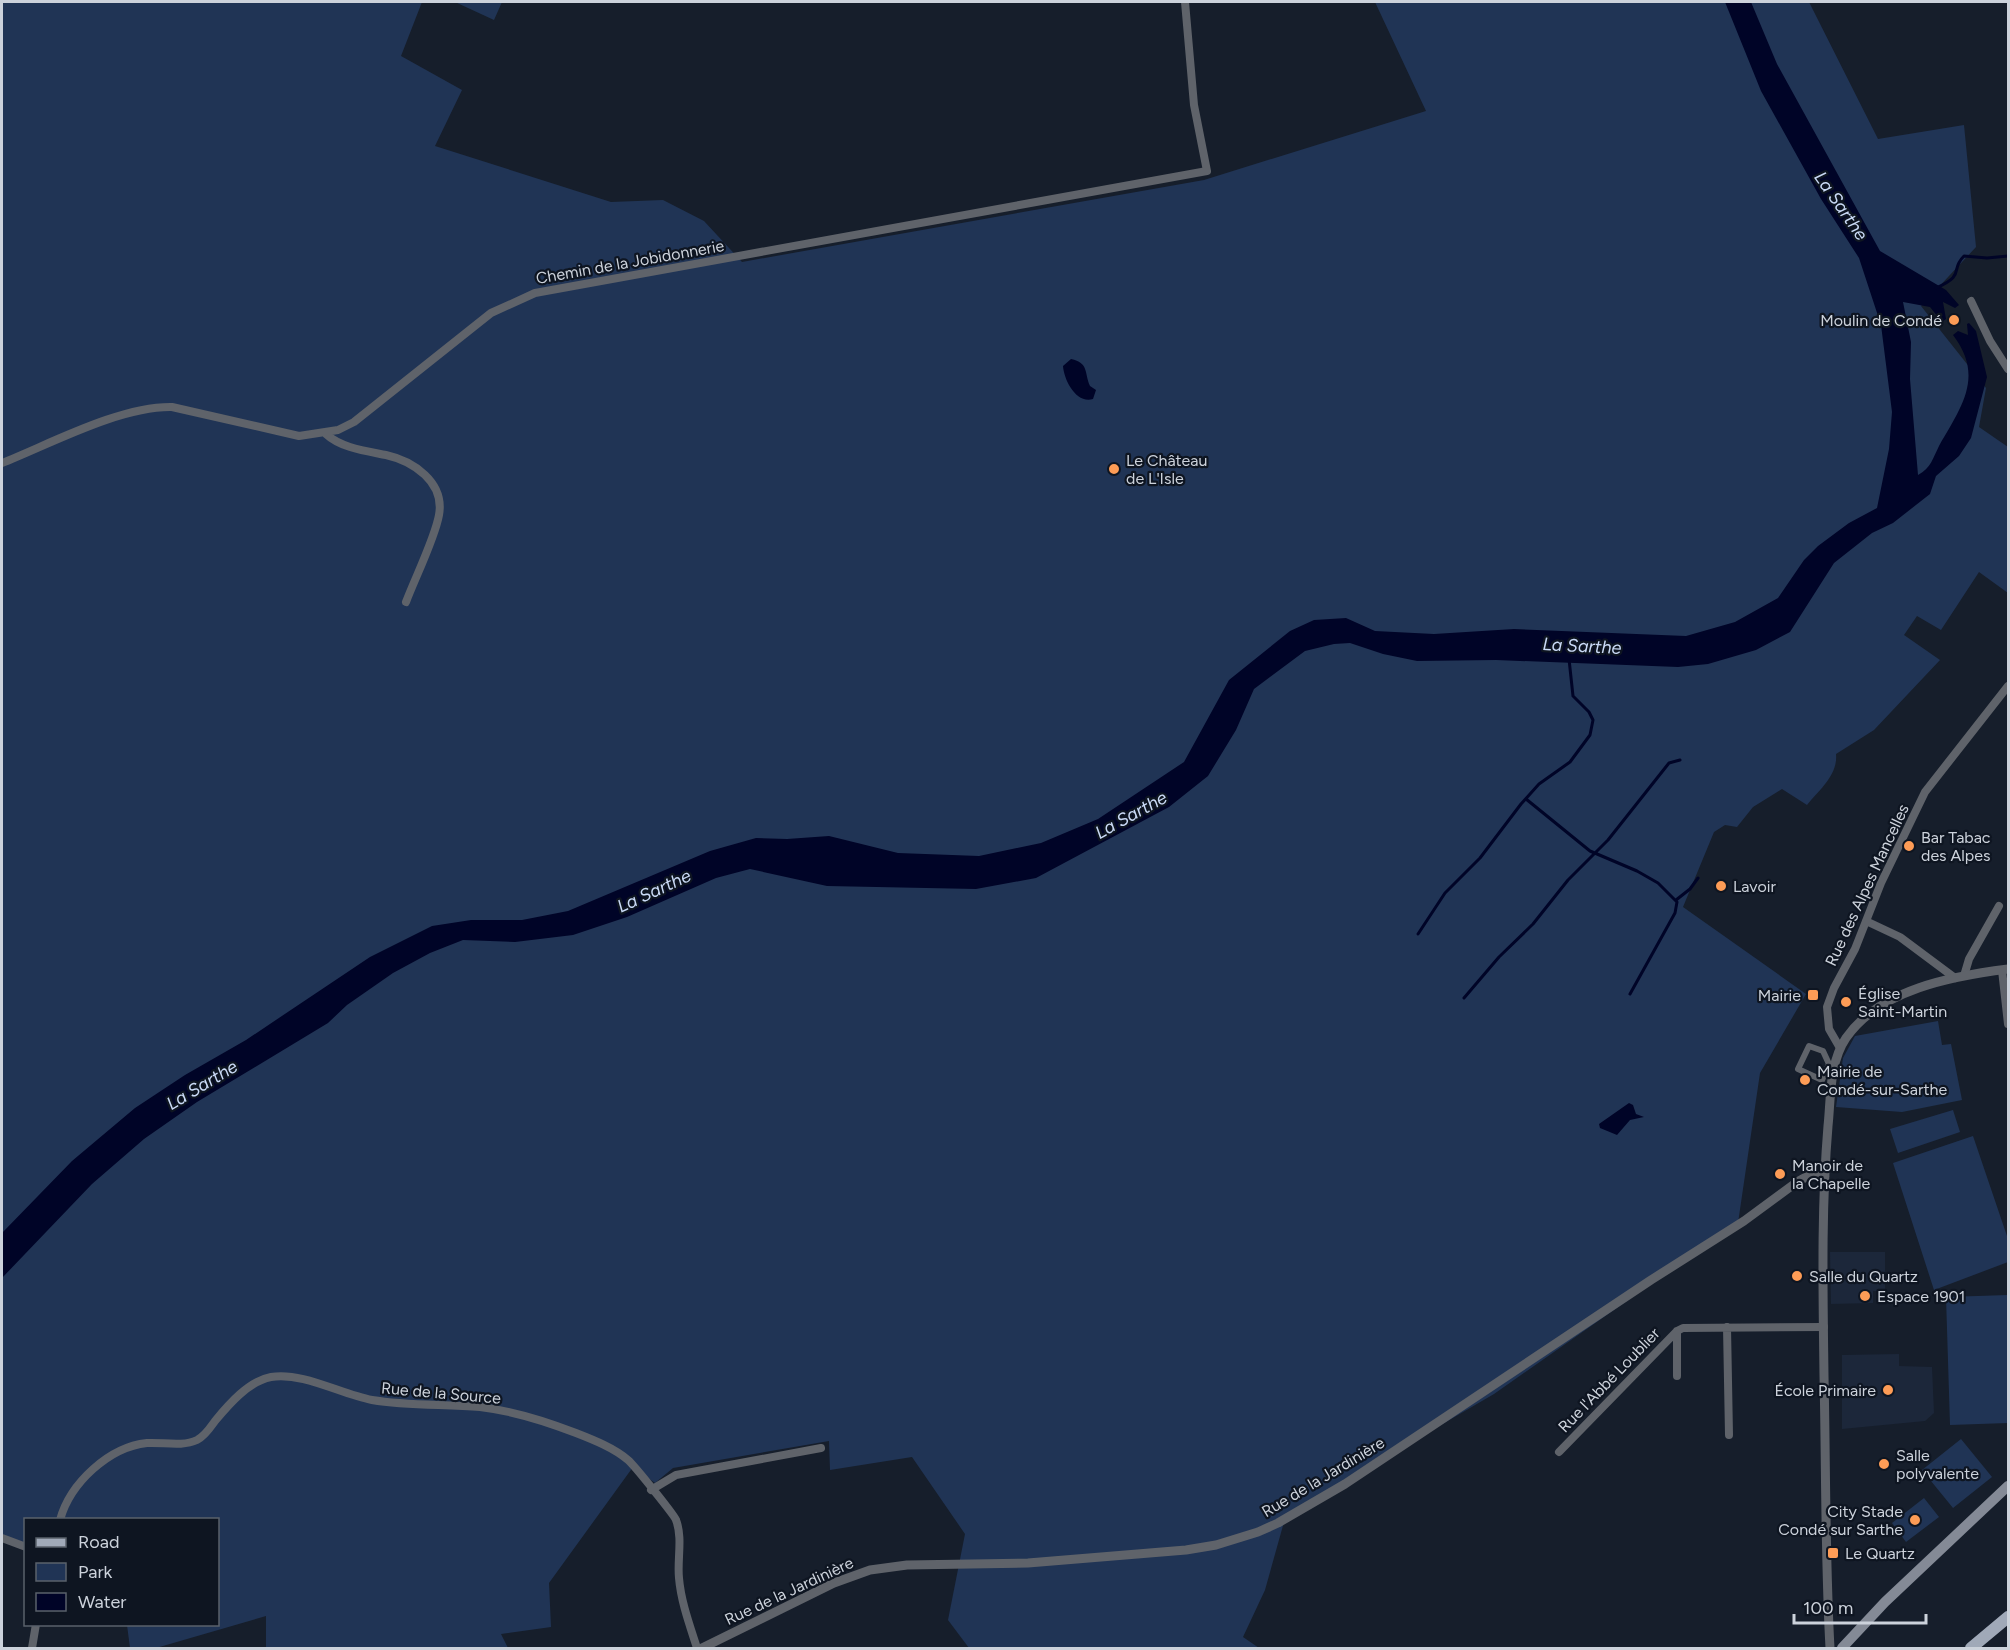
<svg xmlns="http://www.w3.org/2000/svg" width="2010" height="1650" font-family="Figtree,sans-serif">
<rect width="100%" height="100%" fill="#161e2b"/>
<path fill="#1c273a" d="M1830 1252H1885V1291H1873V1303L1831 1304Z
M1899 1354V1366L1932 1367 1934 1413 1925 1421 1842 1429V1355Z"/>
<path fill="#203455" d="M2 2H422L401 56 462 90 435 146 611 202 663 200 704 221 742 262 1204 180 1426 111 1375 2H1809L1878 139 1964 125 1976 247 1921 306 1986 388 1979 427 2008 447V593L1979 572 1941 630 1917 616 1904 635 1940 660 1874 730 1836 754C1838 775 1820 789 1807 805L1782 789 1753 807 1737 827 1725 825 1714 832 1683 907 1806 994 1760 1073 1738 1223 1494 1394 1355 1475 1284 1522 1265 1590 1243 1637 1259 1648H969L948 1620 965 1534 912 1457 830 1470 829 1441 673 1468 655 1483 633 1467 549 1583 551 1627 501 1634 508 1648H266V1616L156 1648H130L127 1625 218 1624V1520H26L25 1545 2 1534Z
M455 2H502L494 20Z
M1938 1021 1942 1045 1951 1044 1962 1100 1902 1112 1836 1107 1843 1058 1855 1036Z
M1953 1110 1960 1132 1898 1153 1890 1129Z
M1973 1136 2008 1239V1262L1934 1290 1893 1163Z
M2008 1295V1423L1950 1425 1946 1297Z
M1961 1439 1992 1477 1953 1508 1922 1470Z
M1924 1498 1939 1517 1906 1542 1892 1523Z"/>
<path fill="#000427" d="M1725 2H1751L1777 64 1880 251 1946 290 1959 305 1955 308 1943 302 1946 319 1942 322 1930 307 1903 302 1911 342 1910 379 1918 475C1931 468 1933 458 1939 446 1961 407 1985 377 1953 335L1958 331 1968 335 1967 324 1969 323 1976 331 1987 377 1971 438 1959 456 1936 476 1930 494 1893 523 1872 533 1834 563 1790 632 1756 650 1708 664 1678 667 1496 660 1417 661 1383 654 1350 643 1334 644 1305 651 1254 689 1236 730 1208 776 1169 807 1036 878 976 889 827 886 750 869 716 878 627 917 573 935 515 942 463 940 430 953 393 973 347 1005 328 1023 197 1102 144 1139 92 1184 2 1278V1233L72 1161 135 1108 185 1075 246 1040 370 957 432 926 471 920H522L568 911 710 851 756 838 787 839 829 836 898 853 979 856 1041 843 1098 819 1184 762 1229 680 1290 631 1314 620 1346 618 1375 631 1434 634 1514 629 1686 636 1735 622 1778 598 1804 560 1818 546 1849 523 1877 508 1889 449 1892 412 1881 325 1859 258 1821 199 1761 91Z
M1071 359C1089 363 1084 372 1090 386L1096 390 1093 399C1076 404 1064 380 1063 366Z
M1629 1103 1633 1105 1636 1114 1644 1117 1630 1120 1617 1135 1600 1128 1599 1124Z"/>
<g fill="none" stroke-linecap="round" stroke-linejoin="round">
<path stroke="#000427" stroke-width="3" d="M1936 288C1967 274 1949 271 1964 256L1987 258 2008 256
M1526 799 1590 851 1637 871 1658 883 1677 902 1675 913 1630 994
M1676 900 1690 889 1698 878
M1418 934 1445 893 1480 858 1521 804 1539 784 1570 762 1590 735 1593 720 1589 712 1573 696 1569 659
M1464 998 1499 957 1533 924 1568 880 1608 840 1669 763 1680 760"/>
<path stroke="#5f636a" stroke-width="6" d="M1809 1046 1823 1051 1829 1064 1822 1080 1798 1069Z"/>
<path stroke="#5f636a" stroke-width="8" d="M1971 301 1990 341 2008 369
M326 434C341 448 366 451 386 455 413 461 445 482 439 515 435 538 415 578 406 602
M2 463C50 444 120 406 172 407L299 436 338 430 354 422 491 313 535 293 1207 171 1194 105 1185 2
M1866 921 1900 937 1955 978
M2002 970 2008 1024
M1964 976 1969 959 1999 906
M1840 1048 1829 1029 1827 1007 1834 988 1855 949 1881 883 1925 792 2008 686
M1727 1327 1729 1435
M1677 1376V1331
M1559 1452 1677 1331 1683 1328 1824 1327
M651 1490 676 1475 821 1448
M60 1520C70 1483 109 1447 147 1443 163 1442 182 1447 197 1440 205 1436 210 1428 215 1421 229 1404 249 1381 271 1377 304 1372 340 1394 372 1400 408 1406 444 1404 480 1407 514 1411 545 1421 576 1433 594 1440 614 1448 628 1460 634 1465 675 1516 676 1520 683 1538 677 1560 679 1578 681 1602 690 1626 697 1648
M2 1538 26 1547
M32 1648 36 1624"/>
<path stroke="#5f636a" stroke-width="9" d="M702 1648 834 1583 870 1570 907 1565 1028 1563 1186 1550 1216 1545 1258 1532 1278 1523 1345 1484 1651 1280 1744 1221 1797 1182 1808 1176H1825
M1830 1648C1825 1558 1826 1467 1824 1376 1823 1293 1821 1209 1828 1126 1831 1098 1829 1063 1846 1038 1880 989 1953 976 2008 969"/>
<path stroke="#848a96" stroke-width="10" d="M1842 1648 1885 1602 2008 1486"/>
<path stroke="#a0a9b8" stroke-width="12" d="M1971 1648 2008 1617"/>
</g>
<g fill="#fd9c56" stroke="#0e1521" stroke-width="2">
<circle cx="1954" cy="320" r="6"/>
<circle cx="1114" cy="469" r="6"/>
<circle cx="1909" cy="846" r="6"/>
<circle cx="1721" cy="886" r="6"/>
<rect x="1807" y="989" width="12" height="12" rx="3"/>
<circle cx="1846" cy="1002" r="6"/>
<circle cx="1805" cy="1080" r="6"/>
<circle cx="1780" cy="1174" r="6"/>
<circle cx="1797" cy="1276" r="6"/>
<circle cx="1865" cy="1296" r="6"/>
<circle cx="1888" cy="1390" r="6"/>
<circle cx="1884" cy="1464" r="6"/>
<circle cx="1915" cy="1520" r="6"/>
<rect x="1827" y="1547" width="12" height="12" rx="3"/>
</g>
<g text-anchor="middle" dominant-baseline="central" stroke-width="4.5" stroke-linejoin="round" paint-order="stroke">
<g font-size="16" fill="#ccd2db" stroke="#0e1521">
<text transform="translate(630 262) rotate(-10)">Chemin de la Jobidonnerie</text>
<text transform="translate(1867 885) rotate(-65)">Rue des Alpes Mancelles</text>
<text transform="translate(1609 1380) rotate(-46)">Rue l'Abbé Loublier</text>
<text transform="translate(441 1393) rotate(5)">Rue de la Source</text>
<text transform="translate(1323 1477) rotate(-31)">Rue de la Jardinière</text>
<text transform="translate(789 1591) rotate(-25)">Rue de la Jardinière</text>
</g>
<g font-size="16" fill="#ccd2db" stroke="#0e1521" text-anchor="start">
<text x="1942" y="320" text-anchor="end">Moulin de Condé</text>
<text x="1126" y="460">Le Château<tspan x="1126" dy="18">de L'Isle</tspan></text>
<text x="1921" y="837">Bar Tabac<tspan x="1921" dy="18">des Alpes</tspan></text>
<text x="1733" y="886">Lavoir</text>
<text x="1858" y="993">Église<tspan x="1858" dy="18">Saint-Martin</tspan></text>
<text x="1801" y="995" text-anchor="end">Mairie</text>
<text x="1817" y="1071">Mairie de<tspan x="1817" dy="18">Condé-sur-Sarthe</tspan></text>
<text x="1792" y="1165">Manoir de<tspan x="1792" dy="18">la Chapelle</tspan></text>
<text x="1809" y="1276">Salle du Quartz</text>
<text x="1877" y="1296">Espace 1901</text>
<text x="1876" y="1390" text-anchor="end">École Primaire</text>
<text x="1896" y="1455">Salle<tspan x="1896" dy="18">polyvalente</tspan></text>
<text x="1903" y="1511" text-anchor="end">City Stade<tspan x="1903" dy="18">Condé sur Sarthe</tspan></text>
<text x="1845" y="1553">Le Quartz</text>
</g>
<g font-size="18" font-style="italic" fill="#cadaf6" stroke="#0e1521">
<text transform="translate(1841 206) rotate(55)">La Sarthe</text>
<text transform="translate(1582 646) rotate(3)">La Sarthe</text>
<text transform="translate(1131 815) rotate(-29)">La Sarthe</text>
<text transform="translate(654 891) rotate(-25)">La Sarthe</text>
<text transform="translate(202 1085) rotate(-31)">La Sarthe</text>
</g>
</g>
<rect width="2010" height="1650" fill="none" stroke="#ccd2db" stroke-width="6"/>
<rect x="24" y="1518" width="195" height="108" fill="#0e1521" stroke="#5a616b" stroke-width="1.5"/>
<rect x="36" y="1538" width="30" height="9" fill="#a0a9b8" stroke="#5a616b" stroke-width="1.5"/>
<text x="78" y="1548" font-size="18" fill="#ccd2db">Road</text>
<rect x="36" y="1563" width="30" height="18" fill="#203455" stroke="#5a616b" stroke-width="1.5"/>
<text x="78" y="1578" font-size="18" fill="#ccd2db">Park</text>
<rect x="36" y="1593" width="30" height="18" fill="#000427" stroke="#5a616b" stroke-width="1.5"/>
<text x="78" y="1608" font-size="18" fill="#ccd2db">Water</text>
<path d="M1794 1614v9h132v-9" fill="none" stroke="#ccd2db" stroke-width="3"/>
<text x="1803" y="1614" font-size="18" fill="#ccd2db" stroke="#0e1521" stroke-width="4.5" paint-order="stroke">100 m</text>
</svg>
